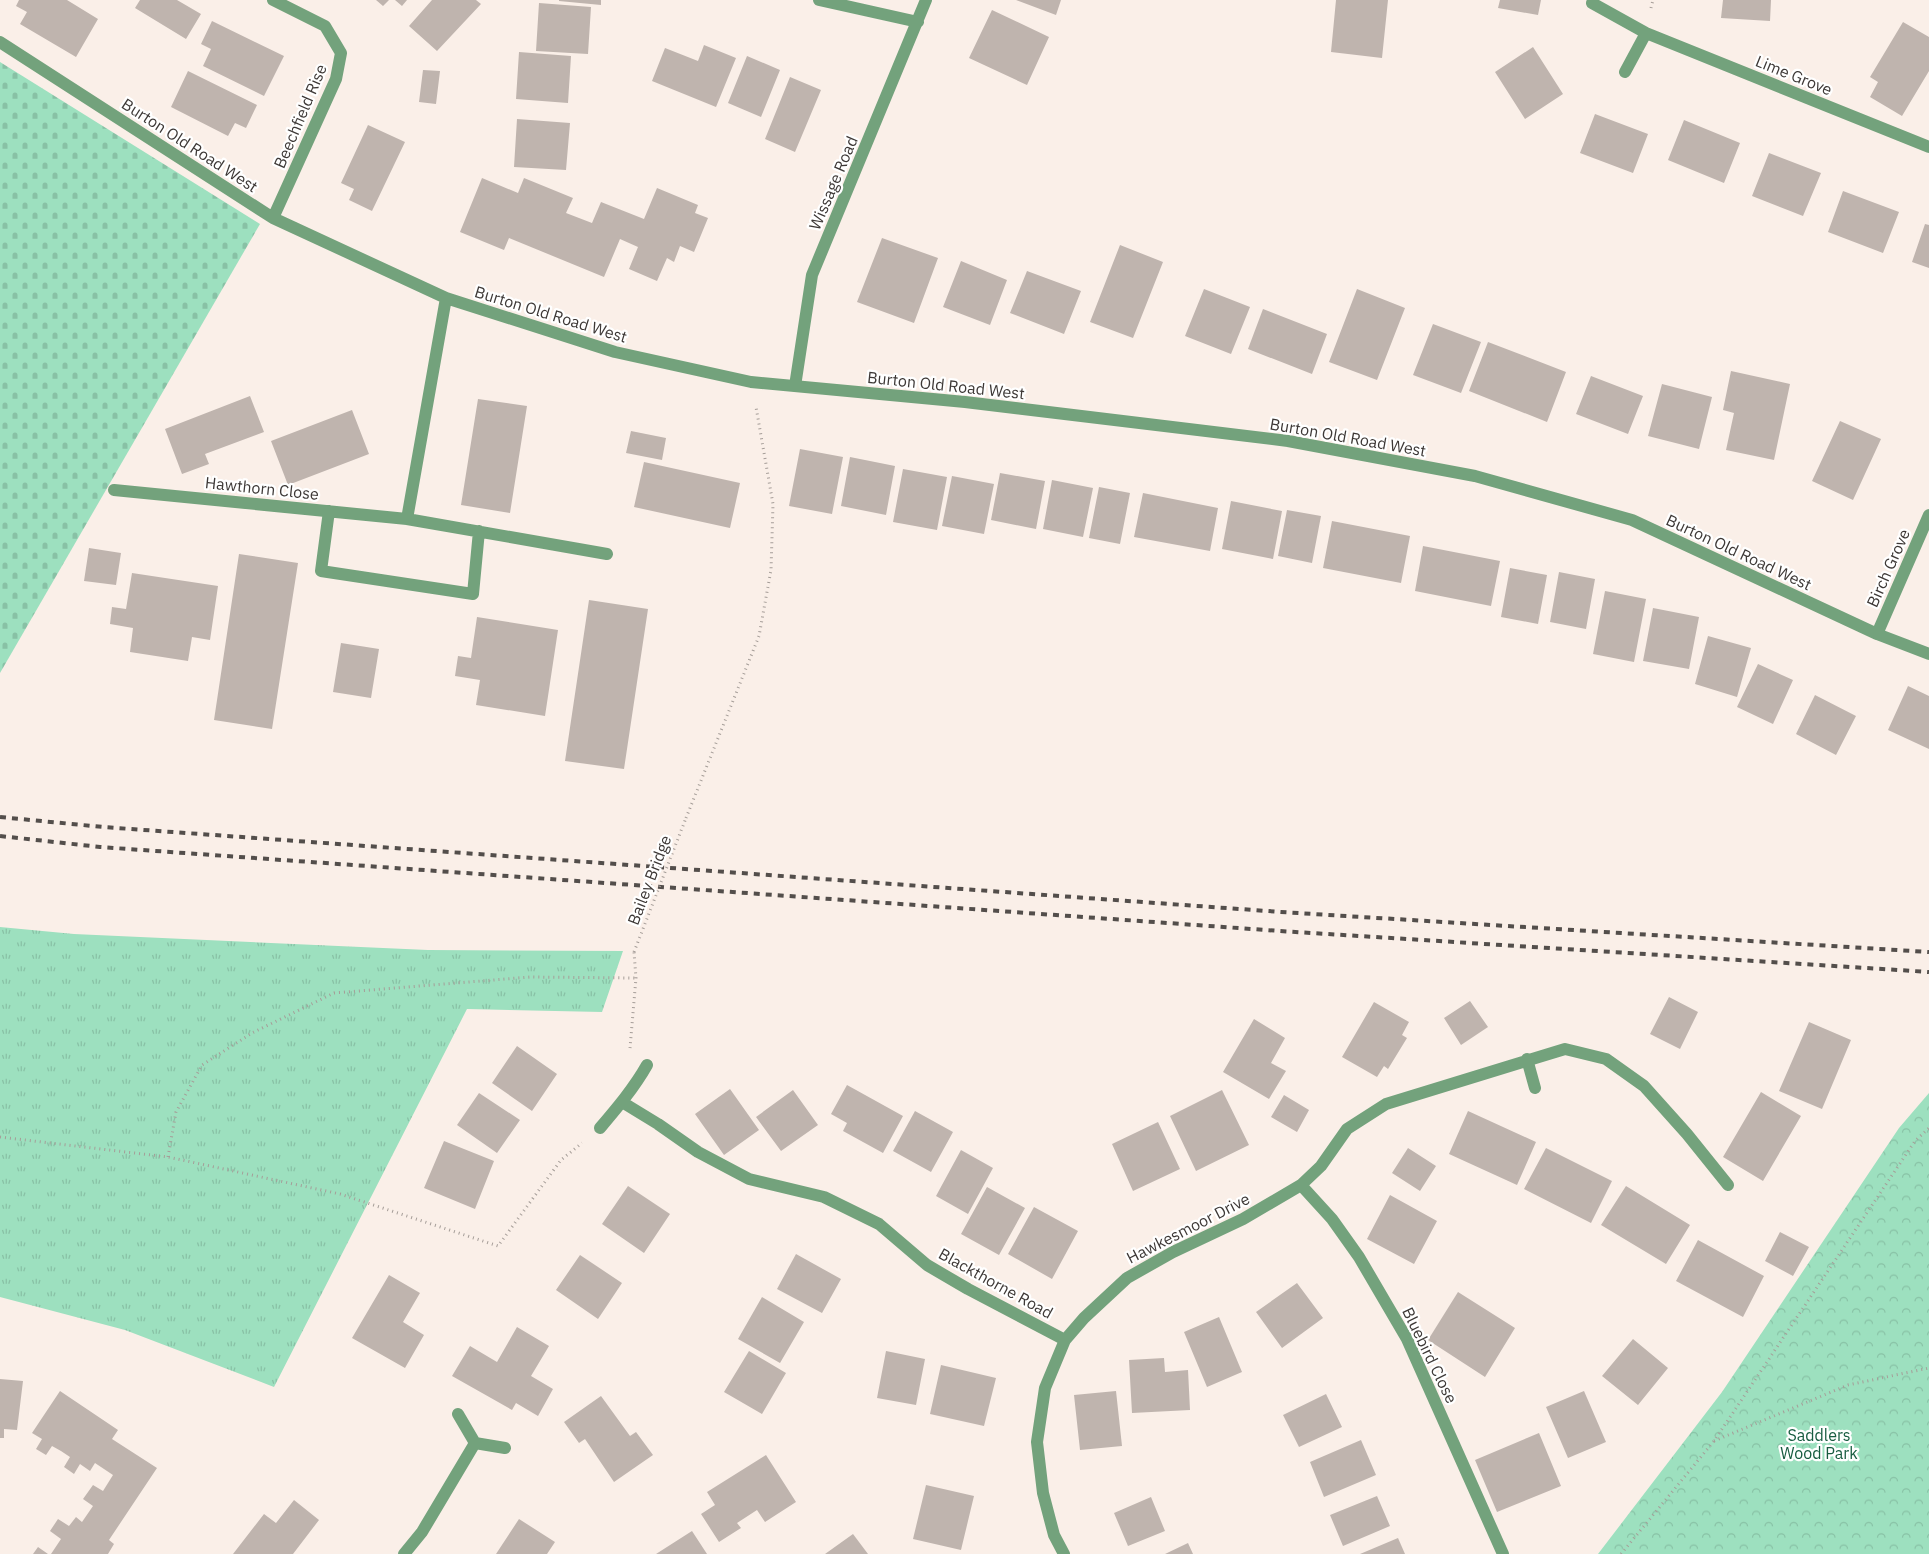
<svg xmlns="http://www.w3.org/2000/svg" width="1929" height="1554" font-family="'IBM Plex Sans',sans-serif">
<defs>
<pattern id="grass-tufts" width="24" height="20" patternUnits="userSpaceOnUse" patternTransform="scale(1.25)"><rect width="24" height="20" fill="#9de0bf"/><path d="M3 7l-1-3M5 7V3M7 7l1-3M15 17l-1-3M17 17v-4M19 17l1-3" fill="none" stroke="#88c1a5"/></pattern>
<pattern id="cemetery-stones" width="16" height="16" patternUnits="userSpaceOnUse" patternTransform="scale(1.25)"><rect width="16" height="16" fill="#9de0bf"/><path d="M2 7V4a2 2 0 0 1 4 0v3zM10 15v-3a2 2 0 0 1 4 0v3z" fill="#88c1a5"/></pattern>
<pattern id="park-crowns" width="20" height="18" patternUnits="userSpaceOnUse" patternTransform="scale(1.25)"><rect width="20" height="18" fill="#9de0bf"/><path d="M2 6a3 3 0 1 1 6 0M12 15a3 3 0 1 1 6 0" fill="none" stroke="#88c1a5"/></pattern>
</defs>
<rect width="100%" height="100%" fill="#faefe8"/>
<path fill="url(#grass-tufts)" d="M0 927 74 934 428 950 623 951 602 1012 467 1009 274 1387 125 1330 0 1297Z"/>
<path fill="url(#cemetery-stones)" d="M0 62 260 224 0 673Z"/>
<path fill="url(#park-crowns)" d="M1929 1093V1554H1598L1722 1392 1899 1128Z"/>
<path fill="#bfb4ae" d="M19 0H67L98 19 76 57 20 24 27 12 16 6Z
M140 0H177L201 14 186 39 135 8Z
M376 0H389L383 6Z
M395 0H407L402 6Z
M432 0H476L481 4 437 51 409 26Z
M559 0H601V5L559 1Z
M1016 0H1061L1056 15Z
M1336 0H1388L1382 58 1331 52Z
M1500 0H1541L1538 15 1498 8Z
M1723 0H1771L1770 21 1721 18Z
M539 3 591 7 588 54 536 51Z
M992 10 1049 37 1027 85 969 58Z
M212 21 284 56 264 96 203 66 211 49 201 44Z
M1903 22 1929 37V71L1902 116 1870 97 1878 82 1870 77Z
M704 45 736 58 716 107 652 81 665 48 698 61Z
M1533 47 1563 94 1525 119 1495 72Z
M519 52 571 56 568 103 516 99Z
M747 56 780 70 761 117 728 103Z
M423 70 440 71 436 104 419 102Z
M188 71 257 105 246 128 235 123 228 136 171 107Z
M790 77 821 90 795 152 765 139Z
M1595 114 1648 134 1633 173 1580 153Z
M517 119 570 123 566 170 514 167Z
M1684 120 1740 143 1724 183 1668 160Z
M368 125 405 142 372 211 349 200 354 189 341 183Z
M1769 153 1821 173 1803 216 1752 196Z
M482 178 518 193 524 178 573 198 566 213 592 223 601 202 644 219 657 188 698 205 695 213 708 218 694 252 680 246 674 262 667 258 657 281 629 269 638 247 620 239 604 277 509 238 504 250 460 232Z
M1843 191 1899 212 1883 253 1828 232Z
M1925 224 1929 225V268L1912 262Z
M882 238 938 258 914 323 857 302Z
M1120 245 1163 262 1133 338 1090 322Z
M961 261 1007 280 990 325 943 307Z
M1027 271 1081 291 1064 334 1010 313Z
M1204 289 1250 307 1231 354 1185 336Z
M1357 289 1405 308 1377 380 1329 362Z
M1263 309 1327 334 1312 374 1248 349Z
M1433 324 1481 342 1461 393 1413 375Z
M1488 342 1566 372 1547 422 1469 391Z
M1731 371 1790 384 1774 460 1726 450 1734 413 1723 410Z
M1591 376 1643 396 1628 434 1576 414Z
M1662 384 1712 397 1699 449 1648 436Z
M250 396 264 432 205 454 209 464 182 474 165 429Z
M478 399 527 406 510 513 461 505Z
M352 410 369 454 288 485 271 441Z
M1840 421 1881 439 1853 500 1812 481Z
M631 431 666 438 662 460 626 453Z
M800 449 843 457 832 514 789 506Z
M850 457 895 466 886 515 841 506Z
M644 462 740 483 730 528 634 507Z
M903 469 947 477 937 530 893 522Z
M1000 473 1045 481 1036 529 991 520Z
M952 476 994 484 984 534 942 526Z
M1052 480 1093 488 1083 537 1043 529Z
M1099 487 1130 493 1120 544 1089 538Z
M1143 493 1218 508 1210 551 1134 537Z
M1231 501 1282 511 1273 559 1222 549Z
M1287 510 1321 516 1312 563 1278 556Z
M1332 521 1410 536 1401 583 1323 568Z
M1423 546 1500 561 1491 606 1415 591Z
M89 548 121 553 116 585 84 581Z
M239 554 298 563 272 729 214 720Z
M1510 568 1547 575 1538 624 1501 617Z
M1559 572 1595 579 1586 629 1550 622Z
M132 573 218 586 210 640 192 637 188 661 130 652 133 628 110 624 112 607 126 609Z
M1605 591 1646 599 1634 662 1593 654Z
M589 600 648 609 624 769 565 761Z
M1653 608 1699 617 1689 669 1643 661Z
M477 617 558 630 545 716 476 705 480 680 455 676 458 656 471 658Z
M1708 636 1751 648 1737 697 1695 684Z
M341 643 379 649 371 698 333 692Z
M1758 664 1793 680 1773 724 1737 707Z
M1908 686 1929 696V749L1888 730Z
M1815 695 1856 716 1836 755 1796 734Z
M1669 997 1698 1012 1680 1049 1650 1034Z
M1470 1001 1488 1027 1461 1045 1444 1018Z
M1374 1002 1409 1022 1402 1035 1407 1038 1388 1069 1384 1066 1377 1077 1342 1057Z
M1254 1019 1285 1038 1271 1063 1286 1071 1269 1099 1223 1072Z
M1809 1022 1851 1040 1822 1109 1779 1091Z
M517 1046 557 1074 532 1111 492 1083Z
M847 1085 903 1116 883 1153 843 1131 847 1123 831 1114Z
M730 1089 759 1130 724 1155 695 1114Z
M793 1090 818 1125 781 1151 756 1117Z
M1222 1090 1249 1145 1196 1171 1170 1116Z
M1761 1092 1801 1116 1763 1181 1723 1157Z
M479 1093 520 1120 497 1153 457 1125Z
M1284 1095 1309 1110 1297 1132 1271 1117Z
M915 1111 953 1132 931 1172 893 1151Z
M1468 1111 1536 1142 1517 1185 1449 1154Z
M1158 1122 1180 1169 1133 1191 1112 1144Z
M444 1141 494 1161 475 1209 424 1188Z
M1408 1148 1436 1166 1420 1191 1392 1173Z
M1546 1148 1612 1181 1591 1223 1524 1189Z
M961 1150 993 1168 968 1214 936 1196Z
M628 1186 670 1214 644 1253 602 1224Z
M1626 1186 1690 1225 1666 1264 1601 1225Z
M987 1187 1025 1208 999 1255 961 1234Z
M1390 1195 1437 1221 1414 1264 1367 1239Z
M1034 1207 1078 1231 1052 1279 1008 1254Z
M1780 1232 1809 1247 1793 1276 1765 1261Z
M1698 1240 1764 1276 1743 1317 1676 1281Z
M796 1254 841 1279 822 1313 777 1289Z
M580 1255 622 1283 598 1319 556 1290Z
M389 1275 420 1293 403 1322 424 1335 405 1368 352 1338Z
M1297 1283 1323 1318 1282 1348 1256 1312Z
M1458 1292 1515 1328 1485 1377 1428 1340Z
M762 1297 804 1322 780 1363 738 1339Z
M1219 1317 1242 1372 1207 1387 1184 1332Z
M517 1327 549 1346 531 1376 553 1389 538 1416 516 1403 512 1410 452 1376 470 1346 497 1362Z
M1633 1339 1668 1368 1638 1405 1602 1376Z
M749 1351 786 1373 762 1414 724 1392Z
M886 1351 925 1359 916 1405 877 1398Z
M1164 1358 1165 1372 1188 1370 1190 1410 1132 1413 1129 1360Z
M941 1365 996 1378 984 1426 930 1414Z
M0 1379 23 1381 17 1430 4 1429V1438H0Z
M60 1391 118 1430 112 1439 157 1468 109 1540 114 1544 108 1554H51L61 1539 50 1531 58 1519 69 1526 76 1517 82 1522 93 1506 83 1499 93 1485 103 1491 113 1475 95 1463 90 1471 80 1464 74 1474 64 1467 70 1457 61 1451 52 1446 46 1455 36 1449 42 1439 32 1433Z
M1116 1391 1122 1446 1080 1450 1074 1395Z
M1584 1391 1606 1442 1568 1458 1546 1407Z
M1326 1394 1342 1427 1299 1447 1283 1415Z
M601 1396 630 1436 636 1432 653 1455 614 1482 585 1439 579 1443 564 1422Z
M1539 1433 1561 1486 1497 1512 1475 1460Z
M1361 1440 1376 1475 1324 1497 1310 1462Z
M766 1455 796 1502 765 1522 757 1510 737 1523 741 1528 719 1542 701 1514 715 1505 707 1492Z
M926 1485 974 1496 961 1550 913 1539Z
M1377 1496 1390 1526 1343 1546 1330 1515Z
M1151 1497 1165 1531 1128 1546 1114 1513Z
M294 1500 319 1520 293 1554H233L264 1514 276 1523Z
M519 1519 555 1542 547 1554H496Z
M692 1531 707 1554H656Z
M853 1534 868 1554H825Z
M1398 1538 1405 1554H1360Z
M1188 1543 1193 1554H1165Z
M38 1547 48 1554H33Z"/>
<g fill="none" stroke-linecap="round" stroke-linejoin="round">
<path stroke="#a59d98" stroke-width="3" stroke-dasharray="1 4" stroke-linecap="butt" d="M1651 8 1653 0
M686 818 759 636 771 570 773 504 756 407
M630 1048 636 978 634 952
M0 1137 168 1157 340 1194 498 1246 561 1160 582 1143
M168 1157 176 1112 202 1065 252 1033 334 993 530 977 636 978
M1714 1441 1848 1385 1929 1368
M1621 1554 1714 1441 1915 1141 1929 1128"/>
<path stroke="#73a27c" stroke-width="12" d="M273 0 325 26 341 53 336 79 273 218
M819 0 918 22
M1592 3 1646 33 1929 147
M0 42 273 218 446 298 615 352 751 382 965 402 1288 441 1475 476 1632 520 1877 634 1929 654
M1625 72 1646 33
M795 386 812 275 926 0
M114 490 407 519 607 554
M329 511 321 571 473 594 479 531
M407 519 446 298
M1877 634 1929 515
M1527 1059 1535 1088
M622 1102 658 1124 698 1152 749 1179 824 1197 879 1224 927 1265 968 1289 1065 1340
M600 1128C617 1108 634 1088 647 1065
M1301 1185 1332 1219 1359 1257 1407 1339 1503 1554
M458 1414 475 1443 505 1448
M404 1554 422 1532 475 1443
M1064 1554 1054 1535 1043 1493 1037 1442 1045 1388 1065 1340 1084 1318 1127 1278 1173 1252 1243 1219 1301 1185 1321 1166 1347 1129 1386 1104 1565 1049 1606 1059 1644 1086 1687 1134 1728 1185"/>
<path stroke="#534e4b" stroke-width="4" stroke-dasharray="6 6" stroke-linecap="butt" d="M0 817 103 827 1281 912 1929 952
M0 836 100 847 1280 931 1929 972"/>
<path stroke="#a59d98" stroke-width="3" stroke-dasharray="1 4" stroke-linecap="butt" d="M634 952 686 818"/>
</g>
<g text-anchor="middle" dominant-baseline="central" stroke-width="4.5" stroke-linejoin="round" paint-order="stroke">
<g font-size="16" fill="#3d3836" stroke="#fff">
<text transform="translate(1794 75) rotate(22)">Lime Grove</text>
<text transform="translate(300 116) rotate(-67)">Beechfield Rise</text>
<text transform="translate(190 145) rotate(33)">Burton Old Road West</text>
<text transform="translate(833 183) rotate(-67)">Wissage Road</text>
<text transform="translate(551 314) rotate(17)">Burton Old Road West</text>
<text transform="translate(946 385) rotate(6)">Burton Old Road West</text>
<text transform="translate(1348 437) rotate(10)">Burton Old Road West</text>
<text transform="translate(262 488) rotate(6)">Hawthorn Close</text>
<text transform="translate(1739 552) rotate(25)">Burton Old Road West</text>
<text transform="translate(1888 568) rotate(-66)">Birch Grove</text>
<text transform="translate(649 880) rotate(-69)">Bailey Bridge</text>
<text transform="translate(1188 1228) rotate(-27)">Hawkesmoor Drive</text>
<text transform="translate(996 1283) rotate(29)">Blackthorne Road</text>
<text transform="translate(1430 1355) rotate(64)">Bluebird Close</text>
</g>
<g font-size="16" fill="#175c40" stroke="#fff">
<text x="1819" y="1435">Saddlers<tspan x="1819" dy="18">Wood Park</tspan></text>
</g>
</g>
</svg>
